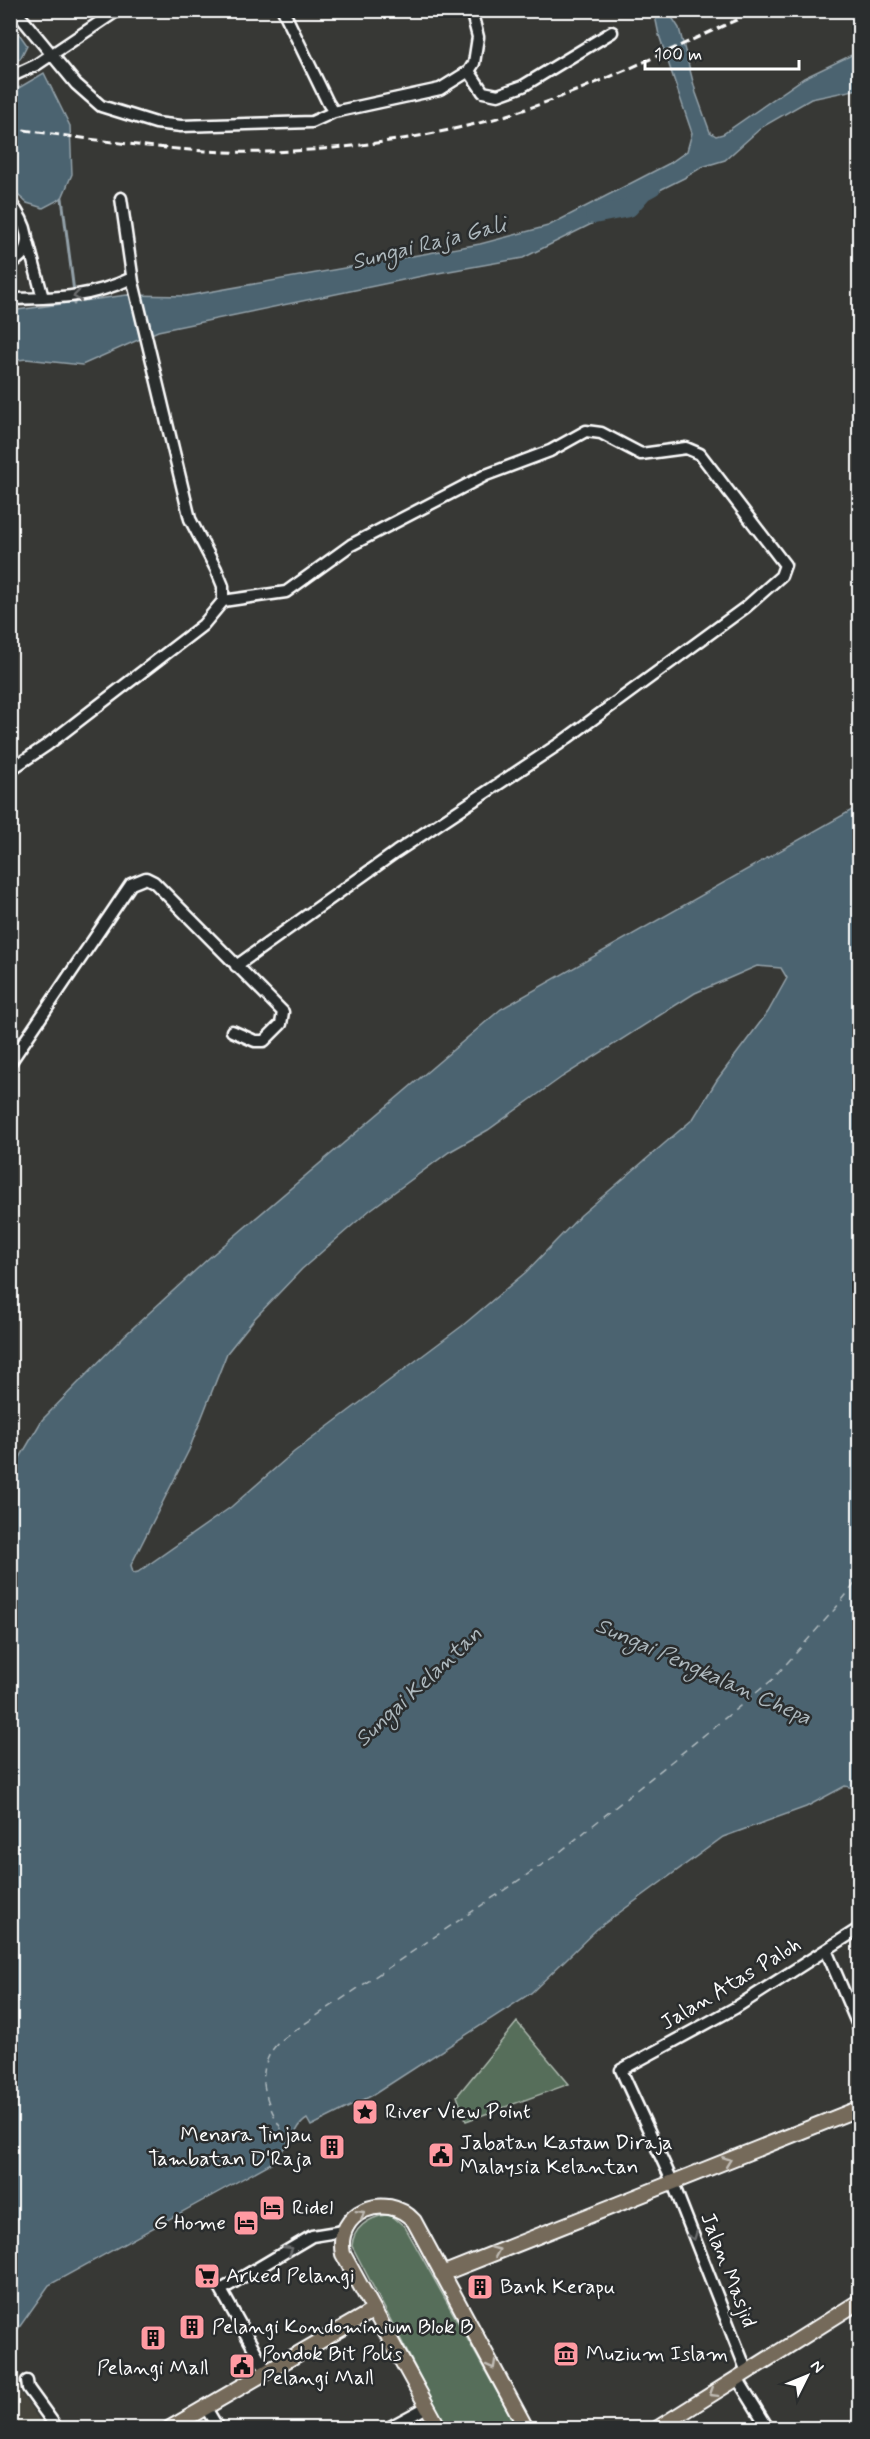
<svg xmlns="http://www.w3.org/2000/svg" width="870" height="2439" font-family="Mynerve,sans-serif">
<rect width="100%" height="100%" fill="#373835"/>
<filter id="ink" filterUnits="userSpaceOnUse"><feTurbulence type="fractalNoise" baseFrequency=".0167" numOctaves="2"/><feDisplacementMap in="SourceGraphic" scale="12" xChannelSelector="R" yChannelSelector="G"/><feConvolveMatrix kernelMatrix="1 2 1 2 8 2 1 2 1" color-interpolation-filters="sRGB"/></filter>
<g filter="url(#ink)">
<path fill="#46453e" d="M11 2379 45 2428H11Z"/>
<path fill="#566e5a" stroke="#aab6ac" stroke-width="1.5" d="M517 2022 569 2084 466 2121 457 2096Z
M385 2215 392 2216 405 2227 517 2428H447L352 2246C353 2228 368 2218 385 2215Z"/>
<path fill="#4b636f" stroke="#93a1a9" stroke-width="1.5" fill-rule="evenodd" d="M654 11H668L679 28 696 93 710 132 716 136 723 134 804 78 854 54 859 48V89L811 99 762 127 725 160 702 167 684 178 523 258 427 275 158 331 82 365 26 359 11 361 10 311 127 295 186 296 480 244 548 226 670 163 687 151 692 133 659 35Z
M10 21 27 45 20 59 11 63Z
M44 73 70 126 72 174 62 198 43 208 27 203 11 189 10 93Z
M859 806V1789L845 1786 806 1807 723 1837 597 1929 531 1993 373 2095 311 2126 307 2119C297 2125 299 2129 292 2138 287 2146 279 2153 273 2162L49 2285 11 2339V1473L42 1420 124 1336 210 1257 501 1009ZM757 966 781 968 787 978 768 1012 717 1080 693 1119 581 1215 526 1272 462 1326 294 1452 231 1507 138 1572 133 1573 131 1565 189 1450 227 1353 255 1318 302 1269 370 1210 449 1152 488 1130 562 1077 695 993Z"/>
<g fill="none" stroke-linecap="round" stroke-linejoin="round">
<path stroke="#93a1a9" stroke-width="3" d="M62 198 74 292
M74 301V304"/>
<path stroke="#4b636f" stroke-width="18" d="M594 215 629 208 643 192 652 187"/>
<path stroke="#aeb9be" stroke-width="1.5" stroke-dasharray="8 6" stroke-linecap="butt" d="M288 2141C273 2114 251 2080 273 2049 278 2042 287 2036 294 2031L555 1856 772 1680 835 1609 860 1577"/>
<g stroke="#fff" stroke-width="15">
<path id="minor" d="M15 10 76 84 101 106 156 123 181 126 312 122 334 112 440 89 469 71 474 63 478 37 471 10
M283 10 328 103 334 112
M469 71 483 92 498 95 523 86 612 32
M10 77 36 65 118 10
M10 202C25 221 39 249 10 264
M28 242 43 298
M10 299C57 298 90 298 132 278
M223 601 286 592 351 545 486 475 550 451 586 431 601 433 641 454 686 448 700 454 785 565 781 576 746 607 559 744 396 852 236 966
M10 770 47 745 203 625 223 601V586L216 569 190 519 133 282 121 198
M10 1063 131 884 146 878 154 882 283 1012 281 1024 264 1041H255L232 1031
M826 1950 860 2030
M267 2372 221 2290 312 2236 343 2231
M747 2372 672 2181 621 2070 735 2008 860 1928
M737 2378 768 2428
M27 2381 28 2388 57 2428
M206 2408 218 2428
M388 2428 427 2407"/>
</g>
<g stroke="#fff" stroke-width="18">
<path id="major" d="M442 2274 860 2108
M170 2428 374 2310
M439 2428 343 2254C334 2212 386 2190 414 2221L526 2428
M658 2428 860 2301"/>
</g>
<use href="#minor" stroke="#2a2d2e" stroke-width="10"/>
<use href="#major" stroke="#746a5a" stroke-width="14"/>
<path stroke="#fff" stroke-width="3" stroke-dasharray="9 4.5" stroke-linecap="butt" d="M10 128C75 137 140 147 205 151 286 156 379 146 458 128 563 105 660 53 759 10"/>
</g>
<defs><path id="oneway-chevron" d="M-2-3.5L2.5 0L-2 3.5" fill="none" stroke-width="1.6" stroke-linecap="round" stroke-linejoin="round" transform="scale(1.5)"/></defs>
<g stroke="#6a6c6d">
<use href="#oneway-chevron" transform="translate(77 296) rotate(172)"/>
<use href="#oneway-chevron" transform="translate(693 2236) rotate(69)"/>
<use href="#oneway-chevron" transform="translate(289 2250) rotate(-31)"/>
</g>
<g stroke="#c0bcb5">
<use href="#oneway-chevron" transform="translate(727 2161) rotate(-21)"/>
<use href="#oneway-chevron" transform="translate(361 2214) rotate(-32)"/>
<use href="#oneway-chevron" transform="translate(496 2251) rotate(-23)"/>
<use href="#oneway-chevron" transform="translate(492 2365) rotate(61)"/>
<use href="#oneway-chevron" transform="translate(713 2393) rotate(148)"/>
</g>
</g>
<defs>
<g id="sight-square" transform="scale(1.35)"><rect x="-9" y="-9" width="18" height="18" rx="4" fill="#ff9aa2" stroke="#2a2d2e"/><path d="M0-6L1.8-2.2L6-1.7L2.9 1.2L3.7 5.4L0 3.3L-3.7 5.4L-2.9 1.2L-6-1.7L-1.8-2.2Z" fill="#111"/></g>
<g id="building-square" transform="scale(1.35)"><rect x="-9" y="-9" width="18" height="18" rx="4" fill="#ff9aa2" stroke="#2a2d2e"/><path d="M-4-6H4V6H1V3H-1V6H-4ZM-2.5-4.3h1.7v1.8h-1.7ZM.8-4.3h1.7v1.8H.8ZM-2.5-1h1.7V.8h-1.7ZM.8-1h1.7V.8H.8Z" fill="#111"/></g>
<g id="civic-square" transform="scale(1.35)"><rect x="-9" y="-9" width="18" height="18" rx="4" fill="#ff9aa2" stroke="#2a2d2e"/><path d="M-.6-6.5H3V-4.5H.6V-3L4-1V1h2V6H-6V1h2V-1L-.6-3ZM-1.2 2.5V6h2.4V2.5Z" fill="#111"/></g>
<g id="hotel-square" transform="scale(1.35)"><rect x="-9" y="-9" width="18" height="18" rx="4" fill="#ff9aa2" stroke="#2a2d2e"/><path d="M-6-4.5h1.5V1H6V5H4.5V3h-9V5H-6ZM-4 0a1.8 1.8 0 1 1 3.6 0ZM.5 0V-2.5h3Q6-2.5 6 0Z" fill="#111"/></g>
<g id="supermarket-square" transform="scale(1.35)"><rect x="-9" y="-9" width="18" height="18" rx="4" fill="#ff9aa2" stroke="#2a2d2e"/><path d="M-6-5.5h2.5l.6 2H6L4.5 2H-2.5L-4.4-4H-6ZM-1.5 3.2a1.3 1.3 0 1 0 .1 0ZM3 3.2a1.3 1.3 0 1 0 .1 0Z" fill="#111"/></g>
<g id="museum-square" transform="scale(1.35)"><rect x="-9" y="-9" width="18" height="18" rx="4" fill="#ff9aa2" stroke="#2a2d2e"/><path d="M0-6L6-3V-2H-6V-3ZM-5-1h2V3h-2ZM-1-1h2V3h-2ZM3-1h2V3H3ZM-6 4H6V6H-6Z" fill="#111"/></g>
</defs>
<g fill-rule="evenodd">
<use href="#sight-square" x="365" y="2112"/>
<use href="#building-square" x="332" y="2147"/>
<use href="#civic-square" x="441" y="2155"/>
<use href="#hotel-square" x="272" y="2208"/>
<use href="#hotel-square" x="246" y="2223"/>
<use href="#supermarket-square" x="207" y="2276"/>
<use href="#building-square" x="480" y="2287"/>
<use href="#building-square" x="192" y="2327"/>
<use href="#building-square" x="153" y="2338"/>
<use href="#museum-square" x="566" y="2354"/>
<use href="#civic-square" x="242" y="2366"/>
</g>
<g text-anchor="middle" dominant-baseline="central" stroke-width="5" stroke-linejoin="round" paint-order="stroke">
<g font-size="21" fill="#fff" stroke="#2a2d2e">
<text transform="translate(731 1984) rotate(-31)">Jalan Atas Paloh</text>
<text transform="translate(728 2270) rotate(69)">Jalan Masjid</text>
</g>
<g font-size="21" fill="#fff" stroke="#2a2d2e" text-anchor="start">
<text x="385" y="2112">River View Point</text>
<text x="312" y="2135" text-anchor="end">Menara Tinjau<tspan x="312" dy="24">Tambatan D'Raja</tspan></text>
<text x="460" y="2143">Jabatan Kastam Diraja<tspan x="460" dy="24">Malaysia Kelantan</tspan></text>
<text x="292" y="2208">Ridel</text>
<text x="226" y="2223" text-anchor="end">G Home</text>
<text x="226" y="2276">Arked Pelangi</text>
<text x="500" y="2287">Bank Kerapu</text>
<text x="212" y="2327">Pelangi Kondominium Blok B</text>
<text x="262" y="2354">Pondok Bit Polis<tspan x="262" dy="24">Pelangi Mall</tspan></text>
<text x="586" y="2354">Muzium Islam</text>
<text x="153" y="2368" text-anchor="middle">Pelangi Mall</text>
</g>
<g font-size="22" font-style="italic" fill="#aeb9be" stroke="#2a2d2e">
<text transform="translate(429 244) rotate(-14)">Sungai Raja Gali</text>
<text transform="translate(703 1672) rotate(24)">Sungai Pengkalan Chepa</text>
<text transform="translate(419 1687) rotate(-43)">Sungai Kelantan</text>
</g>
</g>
<rect width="870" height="2439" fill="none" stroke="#2a2d2e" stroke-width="36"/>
<rect x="18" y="18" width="834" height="2403" fill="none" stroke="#fff" stroke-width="2" filter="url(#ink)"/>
<g transform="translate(807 2376) rotate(47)" stroke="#2a2d2e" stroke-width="4.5" paint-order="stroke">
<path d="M0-4.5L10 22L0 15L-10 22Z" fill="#ffffff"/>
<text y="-9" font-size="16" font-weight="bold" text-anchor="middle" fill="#ffffff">N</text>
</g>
<path d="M645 60v9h154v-9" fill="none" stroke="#ffffff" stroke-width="3"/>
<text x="654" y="60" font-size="18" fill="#ffffff" stroke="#2a2d2e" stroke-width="4.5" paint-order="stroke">100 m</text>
</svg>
